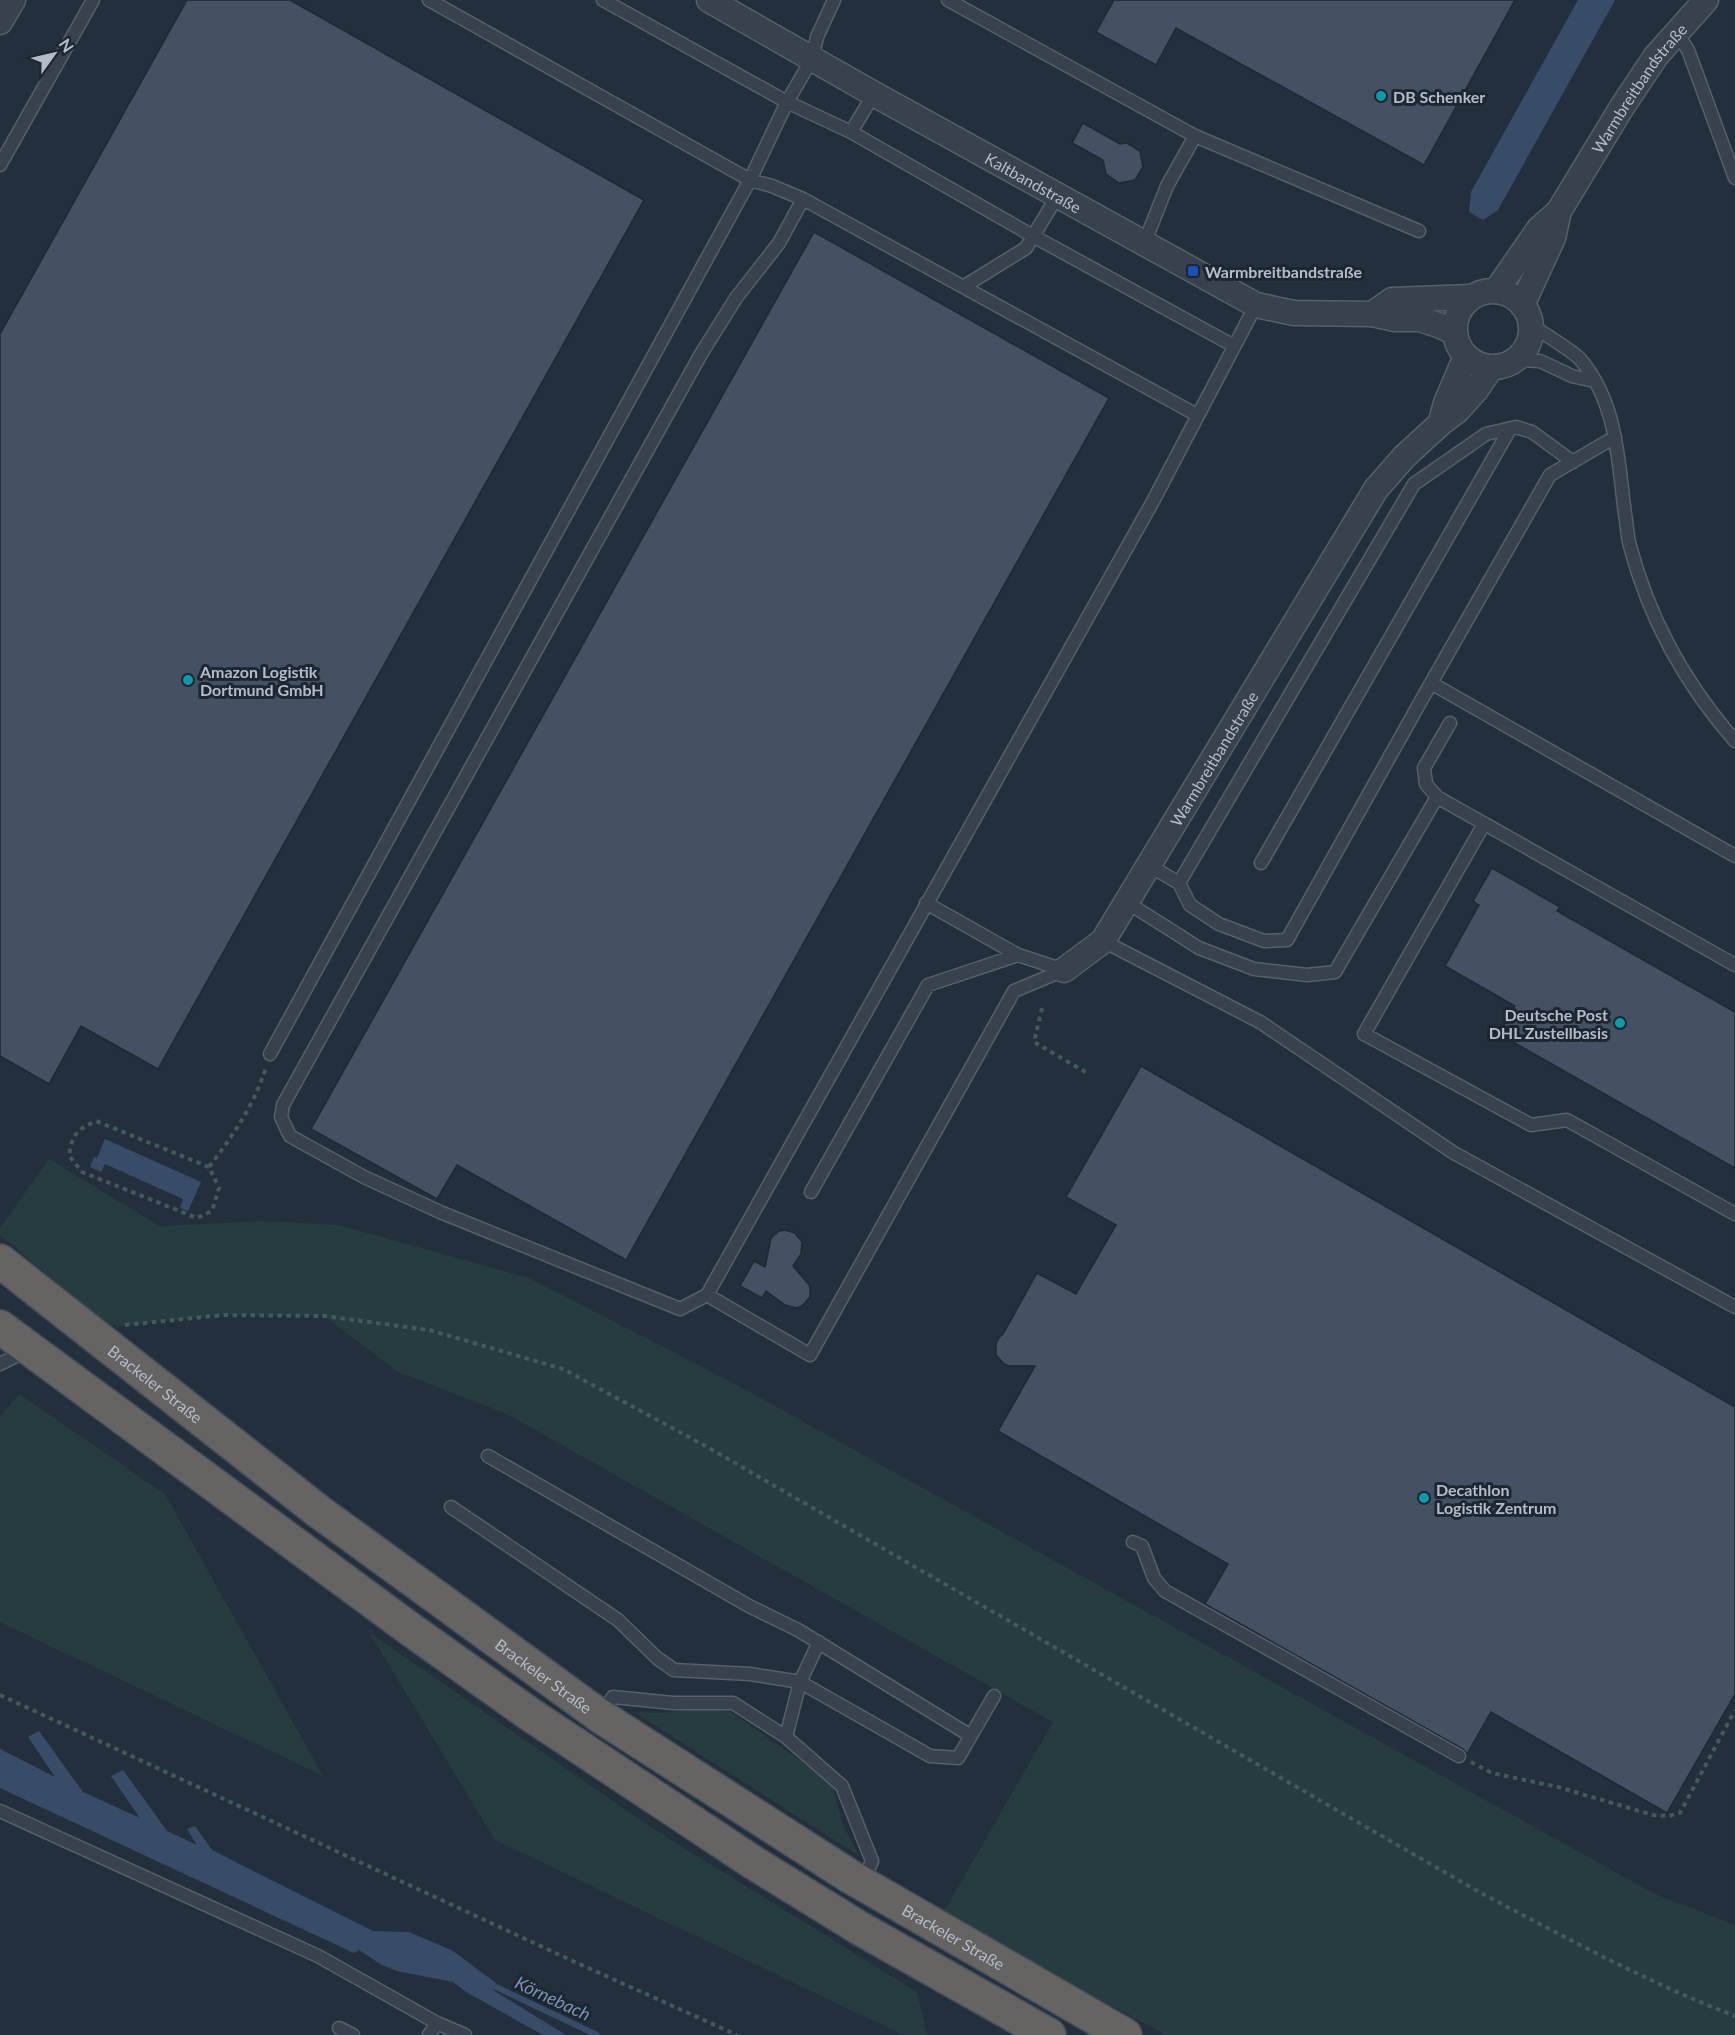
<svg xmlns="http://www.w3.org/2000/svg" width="1735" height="2035" font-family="Lato,sans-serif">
<rect width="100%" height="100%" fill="#242f3e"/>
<path fill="#263c3f" d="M49 1159 158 1225 164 1226 263 1221 339 1225 529 1278 739 1386 1655 1894 1735 1925V2035H1166L942 1915 1053 1722 507 1414 398 1372 324 1316 224 1315 119 1326 105 1323 0 1235V1228Z
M19 1394 165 1494 323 1776 0 1622V1416Z
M369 1632 652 1828 917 1992 927 2035H903L495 1840Z
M693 1707 722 1709 732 1713 822 1775 828 1782 834 1791 842 1823 857 1852 855 1853 637 1714 640 1712C659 1714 674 1713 693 1707Z"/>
<path fill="#394c67" d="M1578 0H1615L1498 210 1483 220 1469 212 1471 192Z
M105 1139 201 1182 188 1211 180 1208 183 1199 105 1164 101 1172 90 1167 94 1157 97 1158Z
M39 1731 83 1792 140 1818 111 1776 123 1770 167 1831 197 1845 187 1829 195 1826 212 1850 373 1931 409 1932 453 1951 496 1983 493 1990 566 2035H543L468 1993 453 1982 397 1971 382 1965 359 1950 354 1953 0 1788V1749L55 1777 28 1737Z"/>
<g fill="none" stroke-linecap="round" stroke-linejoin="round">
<path stroke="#394c67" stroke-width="6" d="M496 1987 597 2035"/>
</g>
<path fill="#455162" stroke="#1f2835" stroke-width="1.5" d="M187 0H290L644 200 158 1069 81 1026 49 1084 0 1056V334Z
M1114 0H1515L1424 165 1176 28 1156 65 1096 32Z
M1083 123 1120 144 1127 143 1140 151 1143 167 1135 180 1119 183 1106 174 1103 160 1072 143Z
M814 232 1109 398 626 1260 457 1165 437 1199 311 1129Z
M1492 868 1560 907 1557 911 1735 1012V1168L1499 1034 1515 1006 1445 966 1479 905 1473 901Z
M1141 1066 1735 1407V1694L1667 1813 1491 1712 1467 1754 1463 1749 1205 1604 1228 1564 998 1431 1035 1366H1009L1004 1364 996 1355V1344L998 1339 1003 1334 1037 1273 1076 1294 1116 1225 1066 1197Z
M785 1230 795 1233 802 1242 801 1254 793 1266 810 1286V1297L802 1306 796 1308 785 1305 766 1291 762 1298 740 1286 754 1261 765 1267 771 1238 779 1231Z"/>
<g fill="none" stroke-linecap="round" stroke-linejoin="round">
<g stroke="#565f6c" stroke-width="15">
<path id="service" d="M429 0 750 180 772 186 803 199 1197 415
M603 0 787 102 851 132 1033 236 1234 346
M948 0 1195 136 1419 231
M1676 32 1688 50 1735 178
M851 132 874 94
M0 165 93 0
M803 199 779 243 736 298 701 354 283 1105 281 1117 290 1136 364 1177 440 1212 680 1309 707 1295 810 1355 1014 991 1064 970
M1144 244 1167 186 1195 136
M963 287 1026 248 1058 195
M1531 325C1544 334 1570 349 1580 359 1617 402 1618 460 1625 514 1627 524 1627 536 1630 546 1649 618 1686 685 1735 741
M1516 360 1540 361 1572 376 1594 381
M1615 437 1550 475 1431 683 1735 856
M1431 683 1287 940 1264 941 1219 924 1190 905 1179 883 1414 484 1486 434 1516 427 1532 432 1573 462
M1450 723 1424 768 1426 784 1437 797 1735 965
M1484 824 1364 1034 1531 1125 1567 1120 1735 1214
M1261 863 1510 429
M1150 866 1179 883
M926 903 1018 955
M1128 903 1199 948 1254 969 1307 975 1335 972 1437 797
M1103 941 1260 1022 1454 1153 1735 1307
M270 1054 750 180 787 102 812 59 817 37 834 0
M811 1192 928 985 1018 955 1064 970
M707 1295 1152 503 1256 305
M0 1364 26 1351
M488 1456 749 1606 798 1630 971 1736
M451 1507 618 1620 657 1658 674 1670 750 1674 800 1682 819 1642
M1133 1542 1142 1546 1154 1578 1165 1591 1459 1756
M601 1714 613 1697 673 1703H733L786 1737 842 1786 872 1861 863 1882
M786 1737 800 1682 930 1756 958 1758 994 1696
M0 1811 318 1956 437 2023 465 2035
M339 2028 353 2035
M429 2035 437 2023"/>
</g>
<g stroke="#565f6c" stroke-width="27">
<g id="minor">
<path id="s1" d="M709 0 874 94 1256 305 1294 313 1372 314 1395 319H1420L1441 326 1455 333"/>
<path d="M0 22 13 0"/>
<circle cx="1493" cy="329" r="38"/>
<path id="s2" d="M1496 291 1539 229 1559 211 1622 107 1656 56 1706 0"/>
<path d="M1522 305 1553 238 1559 211"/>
<path d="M1372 314 1392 300 1472 297"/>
<path d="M1441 421 1446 403 1466 356"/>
<path id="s3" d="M1064 970 1103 941 1376 489 1405 456 1441 423 1457 411 1476 390 1491 368"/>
</g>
</g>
<g stroke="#434c59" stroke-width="36">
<g id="trunk">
<path id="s4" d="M0 1261 318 1511 600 1716 851 1877 1125 2035"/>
<path d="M0 1327 410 1629 528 1713 754 1863 861 1929 1049 2035"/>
</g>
</g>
<path stroke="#44595c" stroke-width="4" stroke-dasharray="4.5 4.5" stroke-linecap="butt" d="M1042 1008 1034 1042 1089 1074
M209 1167 96 1121C76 1130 72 1135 69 1156L82 1172 197 1218 212 1211 219 1188 209 1167C232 1137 255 1104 266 1067
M125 1325 224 1315 324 1316 429 1330 563 1369 702 1444 1479 1892C1563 1936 1646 1982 1735 2016
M0 1695 575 1962 737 2035
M1471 1762 1492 1773 1558 1787 1653 1815 1669 1816 1680 1813 1735 1710"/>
<use href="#service" stroke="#38414e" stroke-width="12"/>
<use href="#minor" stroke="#38414e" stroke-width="24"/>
<use href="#trunk" stroke="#656462" stroke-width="33"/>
</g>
<g fill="#0f9aa8" stroke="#1d2633" stroke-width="2">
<circle cx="1381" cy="96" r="6"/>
<circle cx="188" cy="680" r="6"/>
<circle cx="1620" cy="1023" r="6"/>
<circle cx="1424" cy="1498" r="6"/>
</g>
<rect fill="#1a4fb4" stroke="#1d2633" stroke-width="2" x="1187" y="265" width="12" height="12" rx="3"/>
<g text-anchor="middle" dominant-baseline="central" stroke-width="6" stroke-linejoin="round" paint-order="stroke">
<g font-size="16" fill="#b4bcc9" stroke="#1d2633">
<text stroke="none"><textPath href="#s2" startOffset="249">Warmbreitbandstraße</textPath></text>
<text stroke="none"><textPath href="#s1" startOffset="372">Kaltbandstraße</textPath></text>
<text stroke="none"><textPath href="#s3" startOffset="262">Warmbreitbandstraße</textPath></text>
<text stroke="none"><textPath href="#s4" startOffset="198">Brackeler Straße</textPath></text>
<text stroke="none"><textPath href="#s4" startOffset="684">Brackeler Straße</textPath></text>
<text stroke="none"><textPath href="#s4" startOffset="1170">Brackeler Straße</textPath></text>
</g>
<g font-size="16" font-weight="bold" fill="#b4bcc9" stroke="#1d2633" text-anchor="start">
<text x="1393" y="96">DB Schenker</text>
<text x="1205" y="271">Warmbreitbandstraße</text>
<text x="200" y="671">Amazon Logistik<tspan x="200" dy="18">Dortmund GmbH</tspan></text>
<text x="1608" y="1014" text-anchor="end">Deutsche Post<tspan x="1608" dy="18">DHL Zustellbasis</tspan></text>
<text x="1436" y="1489">Decathlon<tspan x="1436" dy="18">Logistik Zentrum</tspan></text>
</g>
<g font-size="18" font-style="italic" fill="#7c92b1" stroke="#1d2633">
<text transform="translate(553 1998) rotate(25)">Körnebach</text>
</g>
</g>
<g transform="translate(54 54) rotate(56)" stroke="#1d2633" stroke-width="4.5" paint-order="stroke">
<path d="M0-4.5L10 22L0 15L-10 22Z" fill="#b4bcc9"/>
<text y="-9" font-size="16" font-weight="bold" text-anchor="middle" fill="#b4bcc9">N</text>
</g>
</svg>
